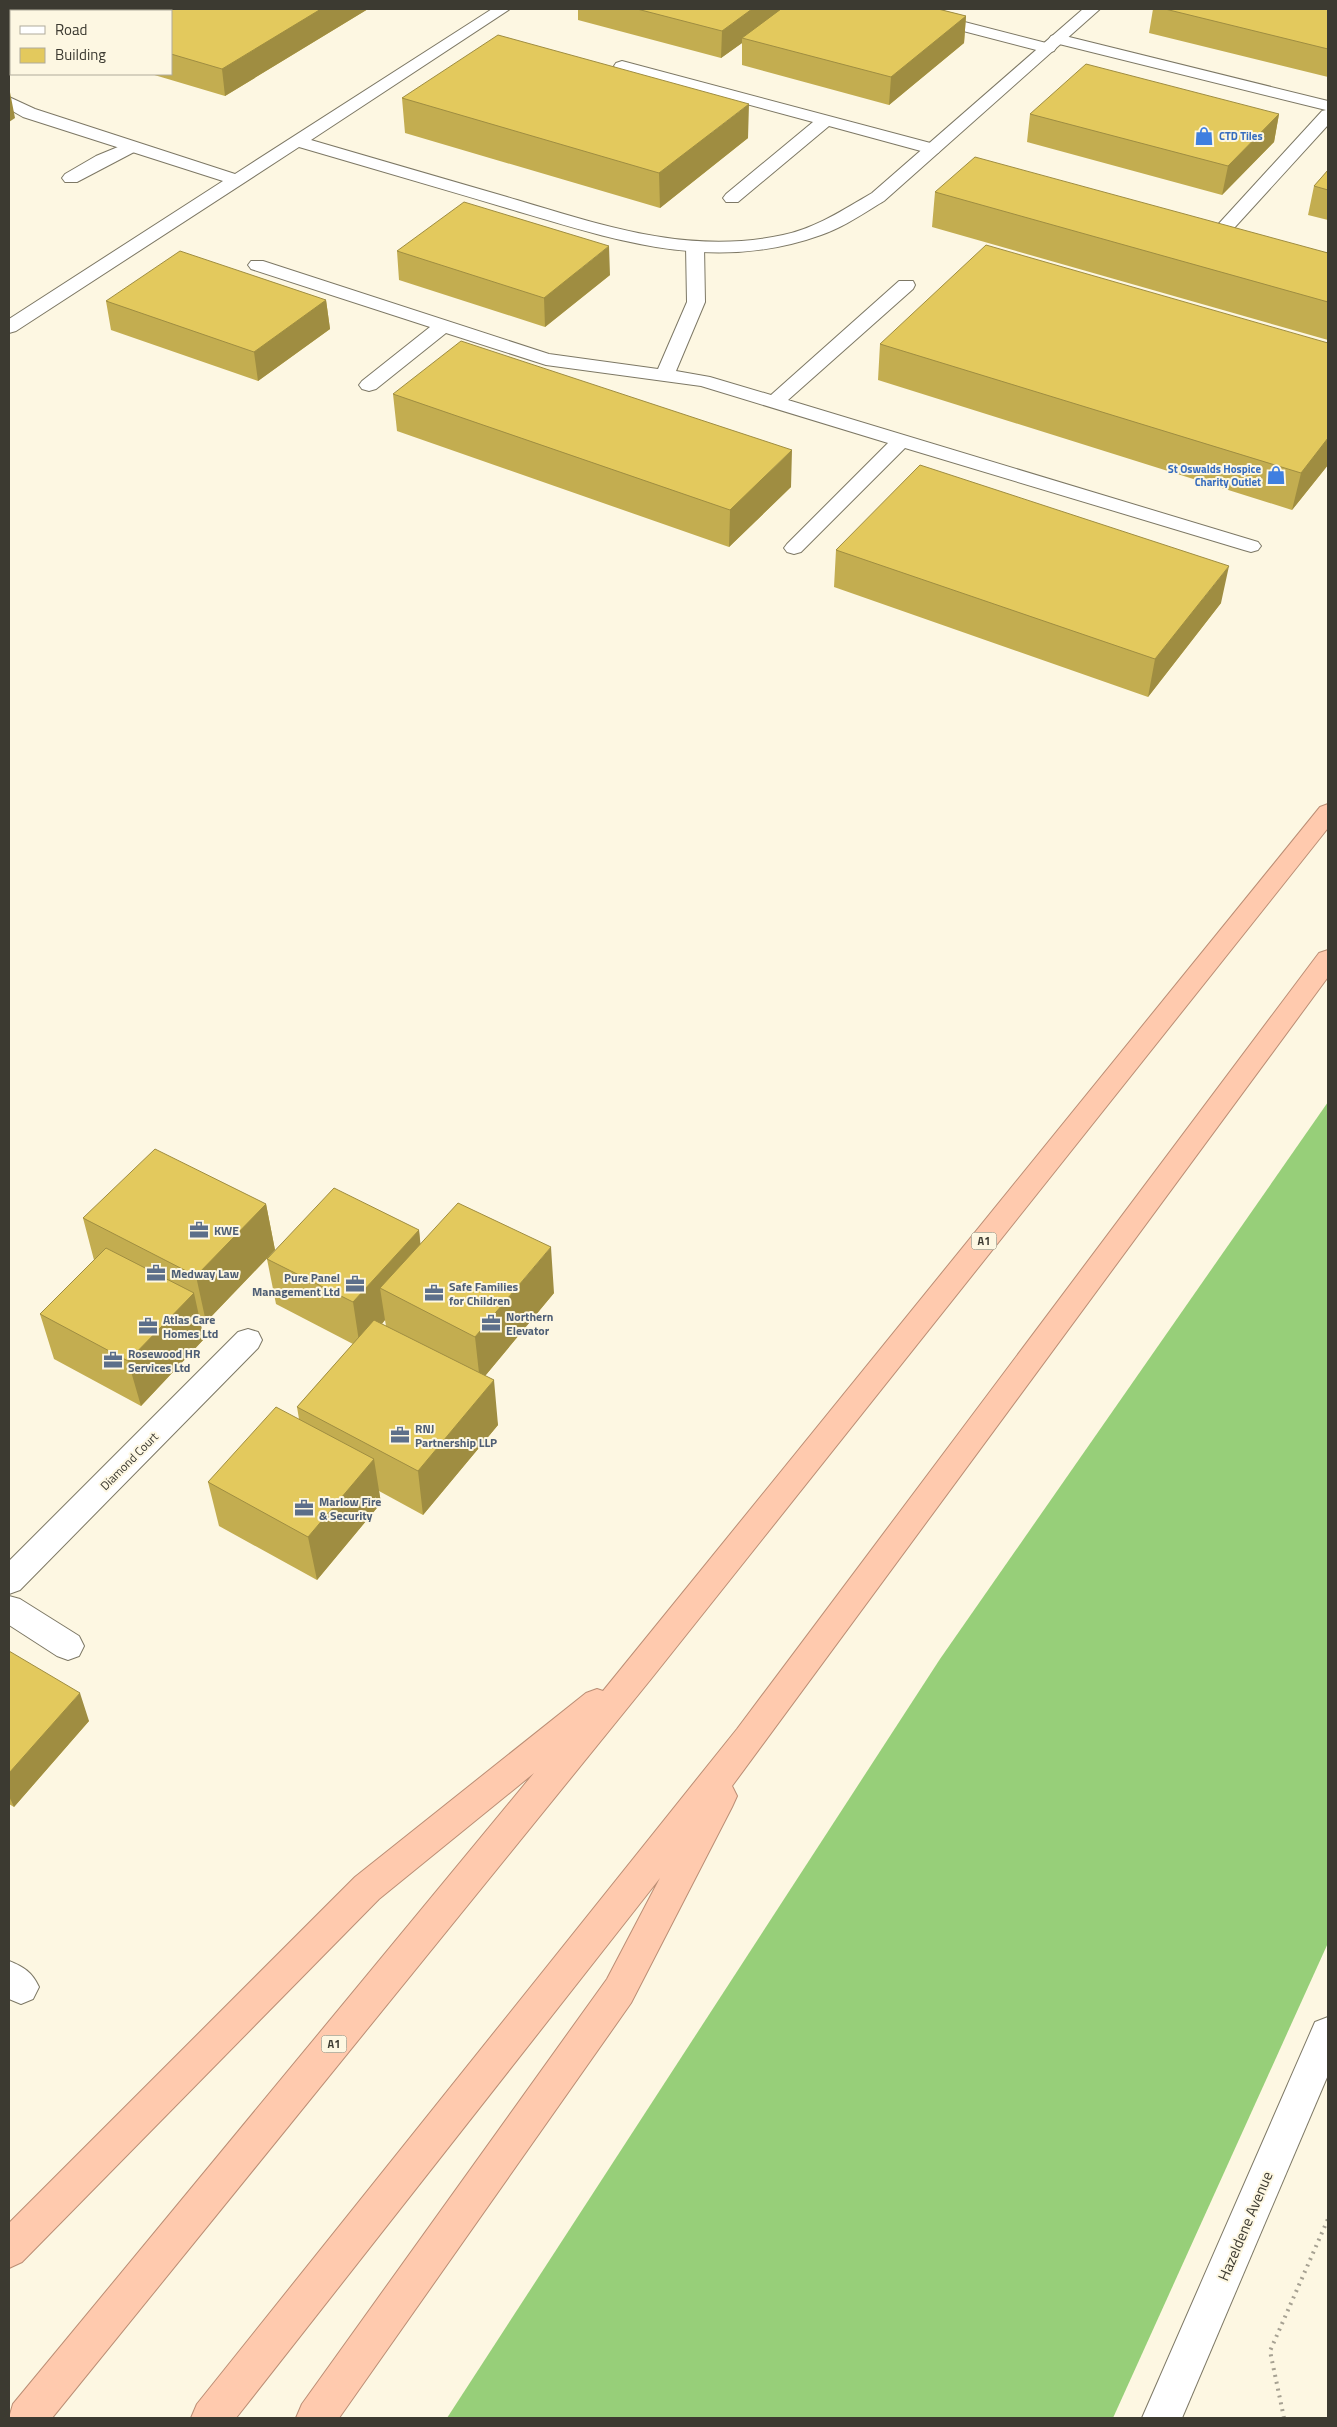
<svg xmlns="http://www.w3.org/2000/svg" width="1337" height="2427" font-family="'Titillium Web',sans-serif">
<rect width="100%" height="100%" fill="#fdf7e2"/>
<path fill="#97cf79" d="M1328 1102V1943L1113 2418H447L940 1659Z"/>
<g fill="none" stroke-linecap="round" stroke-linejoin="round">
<g stroke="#7d7865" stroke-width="2">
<path id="service" d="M888 9H914L1054 45 1056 48 1054 51 1048 53 890 12Z
M1057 34 1328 101V125L1225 238H1213L1210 234 1213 230 1322 111 1326 110 1051 42 1049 39 1051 36Z
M622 61 938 145 941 149 938 153 932 154 829 126 738 202H726L723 198 726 194 813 122 616 69 614 66 616 63Z
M130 142 136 143 139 147 136 151 77 182H65L62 178 65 174 96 156Z
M695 241 701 242 704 246 705 302 676 371 710 377 771 395 899 281H913L915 285 913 289 788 400 1258 542 1261 546 1258 550 1251 552 1244 550 905 448 801 552 794 554 787 552 784 548 787 544 888 443 701 386 546 365 446 333 376 389 369 391 362 389 359 385 362 381 430 327 251 269 248 265 251 261H263L549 354 658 369 687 302 686 246 689 242Z
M9 1961C24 1967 32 1972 39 1987L33 1999 21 2004 9 1999Z"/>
</g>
<g stroke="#7d7865" stroke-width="2">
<path id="minor" d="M492 9H510L311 140C376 159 441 178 507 197 598 224 687 256 783 235 816 228 843 210 872 193L1083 9H1100L884 201C864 213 844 227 821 235 713 274 615 240 510 209 440 188 370 168 299 147L16 331 9 333V319L223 181 23 117 9 109V97L35 109 235 174Z
M11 31V42L9 43V32Z
M248 1329 258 1332 262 1340 258 1348 20 1590 9 1594V1561L238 1332Z
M9 1596 20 1599 79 1636 84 1646 79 1656 68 1660 57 1656 9 1625Z"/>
</g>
<g stroke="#7d7865" stroke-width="2">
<path id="tertiary" d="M1328 2017V2075L1182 2418H1142L1315 2022Z"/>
</g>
<g stroke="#bb8e75" stroke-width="2">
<path id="trunk" d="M1328 804V828L651 1679 52 2418H9L13 2404 534 1773 379 1899 22 2262 9 2268V2223L355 1877 586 1693 597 1689 603 1691 1320 807Z
M1328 950V977L732 1786 737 1796 732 1807 631 2003 339 2418H296L302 2404 607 1979 660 1878 236 2418H191L197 2404 737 1729 1319 953Z"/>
</g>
<path stroke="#a6a192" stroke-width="4" stroke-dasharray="2 5" stroke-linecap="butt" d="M1284 2418 1270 2351 1328 2219"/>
<use href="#service" fill="#fff" fill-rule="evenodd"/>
<use href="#minor" fill="#fff" fill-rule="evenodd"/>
<use href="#tertiary" fill="#fff" fill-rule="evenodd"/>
<use href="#trunk" fill="#ffcaae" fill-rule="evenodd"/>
</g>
<path fill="#c3ad50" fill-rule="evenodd" d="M14 9H368L225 96 151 74H171V11H14Z
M578 9H938L966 16 964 43 889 105 742 65V43L721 58 578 20Z
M1153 9H1328V77L1149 33Z
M402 98 748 138 660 208 405 133Z
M1030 114H1279L1274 142 1222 195 1027 142Z
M1328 170V220L1308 215 1314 186Z
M935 192 1328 253V340L932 227Z
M397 251 610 275 545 327 399 280Z
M326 300 330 329 258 381 111 330 106 301Z
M1328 343V465L1292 510 878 380 880 344Z
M393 394 791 487 729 547 397 431Z
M836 550 1221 603 1148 697 834 587Z
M266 1204 275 1250 206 1322 199 1318 204 1339 141 1406 54 1359 40 1314 94 1260 83 1218Z
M419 1230 420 1244 554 1293 485 1376 498 1425 423 1515 379 1491 381 1503 317 1580 219 1526 208 1482 299 1419 297 1407 353 1344 276 1304 267 1259ZM385 1320 386 1326 382 1324Z
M9 1651 89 1721 14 1807 9 1804Z"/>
<path fill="#9f8d41" d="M321 9H368L225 96 222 69Z
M752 9H788L742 38V43L721 58 722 31Z
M966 16 964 43 889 105 891 77Z
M9 87 15 118 9 122Z
M749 104 748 138 660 208 659 173Z
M1279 114 1274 142 1222 195 1228 166Z
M609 246 610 275 545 327 544 298Z
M326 300 330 329 258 381 254 352Z
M1328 438V465L1292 510 1301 473Z
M792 450 791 487 729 547 730 510Z
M1229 566 1221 603 1148 697 1155 659Z
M266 1204 275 1250 206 1322 196 1276Z
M419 1230 424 1276 380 1288 385 1320 360 1348 353 1302Z
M551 1247 554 1293 480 1382 475 1337Z
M194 1293 204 1339 141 1406 128 1361Z
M494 1380 498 1425 423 1515 418 1471Z
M374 1459 381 1503 317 1580 308 1537Z
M80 1693 89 1721 14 1807 9 1796V1773Z"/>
<path fill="#e3c95d" stroke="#9f8d41" d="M20 9H321L222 69 171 54V11H29Z
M637 9H752L722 31Z
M781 9H938L966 16 891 77 742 38Z
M1165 9H1328V49Z
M498 35 749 104 659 173 402 98Z
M1086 64 1279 114 1228 166 1030 114Z
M975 157 1328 253V302L935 192Z
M1328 170V190L1314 186Z
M464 202 609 246 544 298 397 251Z
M986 245 1328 343V438L1301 473 880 344Z
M180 251 326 300 254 352 106 301Z
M461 341 792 450 730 510 393 394Z
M920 465 1229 566 1155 659 836 550Z
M155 1149 266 1204 196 1276 83 1218Z
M334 1188 419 1230 353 1302 267 1259Z
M458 1203 551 1247 475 1337 380 1288Z
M106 1248 194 1293 128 1361 40 1314Z
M374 1320 494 1380 418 1471 297 1407Z
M276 1407 374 1459 308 1537 208 1482Z
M9 1651 80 1693 9 1773Z"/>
<defs>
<g id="shop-bare" transform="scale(1.5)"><path d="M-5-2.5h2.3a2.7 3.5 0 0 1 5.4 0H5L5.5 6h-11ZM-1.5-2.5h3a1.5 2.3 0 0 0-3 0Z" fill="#3f7fe0" stroke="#fdf7e2" stroke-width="2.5" paint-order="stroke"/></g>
<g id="office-bare" transform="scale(1.5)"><path d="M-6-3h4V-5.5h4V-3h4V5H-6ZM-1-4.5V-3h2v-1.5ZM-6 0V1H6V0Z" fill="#5c6f8a" stroke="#fdf7e2" stroke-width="2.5" paint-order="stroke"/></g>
</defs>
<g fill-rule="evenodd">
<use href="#shop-bare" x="1204" y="136"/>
<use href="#shop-bare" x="1276" y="475"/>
<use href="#office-bare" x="199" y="1230"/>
<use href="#office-bare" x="156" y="1273"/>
<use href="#office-bare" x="355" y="1284"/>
<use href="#office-bare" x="434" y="1293"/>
<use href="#office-bare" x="491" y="1323"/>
<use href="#office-bare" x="148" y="1326"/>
<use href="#office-bare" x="113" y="1360"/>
<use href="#office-bare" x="400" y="1435"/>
<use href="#office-bare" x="304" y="1508"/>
</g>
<g text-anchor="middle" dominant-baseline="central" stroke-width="4" stroke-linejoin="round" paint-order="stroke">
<g font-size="11" font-weight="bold" fill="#366cbe" stroke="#fdf7e2" text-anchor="start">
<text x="1219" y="136">CTD Tiles</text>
<text x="1261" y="469" text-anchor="end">St Oswalds Hospice<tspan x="1261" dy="13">Charity Outlet</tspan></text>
</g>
<g fill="#fdf7e2" stroke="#767366" stroke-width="1">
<rect x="971.5" y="1232.5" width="25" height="17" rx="4"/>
<rect x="321.5" y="2035.5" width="25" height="17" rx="4"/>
</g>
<g font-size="11" font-weight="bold" fill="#3c3a31">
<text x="984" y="1241">A1</text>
<text x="334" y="2044">A1</text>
</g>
<g font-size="12" font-weight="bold" fill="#4e5e75" stroke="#fdf7e2" text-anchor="start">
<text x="214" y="1230">KWE</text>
<text x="171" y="1273">Medway Law</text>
<text x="340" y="1277" text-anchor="end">Pure Panel<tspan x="340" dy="14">Management Ltd</tspan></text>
<text x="449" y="1286">Safe Families<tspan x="449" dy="14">for Children</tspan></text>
<text x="506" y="1316">Northern<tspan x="506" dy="14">Elevator</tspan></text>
<text x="163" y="1319">Atlas Care<tspan x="163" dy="14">Homes Ltd</tspan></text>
<text x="128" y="1353">Rosewood HR<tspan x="128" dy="14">Services Ltd</tspan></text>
<text x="415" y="1428">RNJ<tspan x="415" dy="14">Partnership LLP</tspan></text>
<text x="319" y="1501">Marlow Fire<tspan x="319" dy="14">&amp; Security</tspan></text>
</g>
<g font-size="12" fill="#3c3a31" stroke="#fdf7e2">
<text transform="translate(129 1461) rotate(-45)">Diamond Court</text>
</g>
<g font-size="15" fill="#3c3a31" stroke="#fdf7e2">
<text transform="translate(1245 2226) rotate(-67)">Hazeldene Avenue</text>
</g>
</g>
<rect width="1337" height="2427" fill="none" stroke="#3c3a31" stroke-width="20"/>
<rect x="10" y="10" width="162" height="65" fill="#fdf7e2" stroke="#b0ab9b"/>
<rect x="20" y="26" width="25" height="8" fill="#ffffff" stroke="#b0ab9b"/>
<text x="55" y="35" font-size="15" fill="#3c3a31">Road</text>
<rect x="20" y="48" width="25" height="15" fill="#e3c95d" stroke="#b0ab9b"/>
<text x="55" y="60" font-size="15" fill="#3c3a31">Building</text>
</svg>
